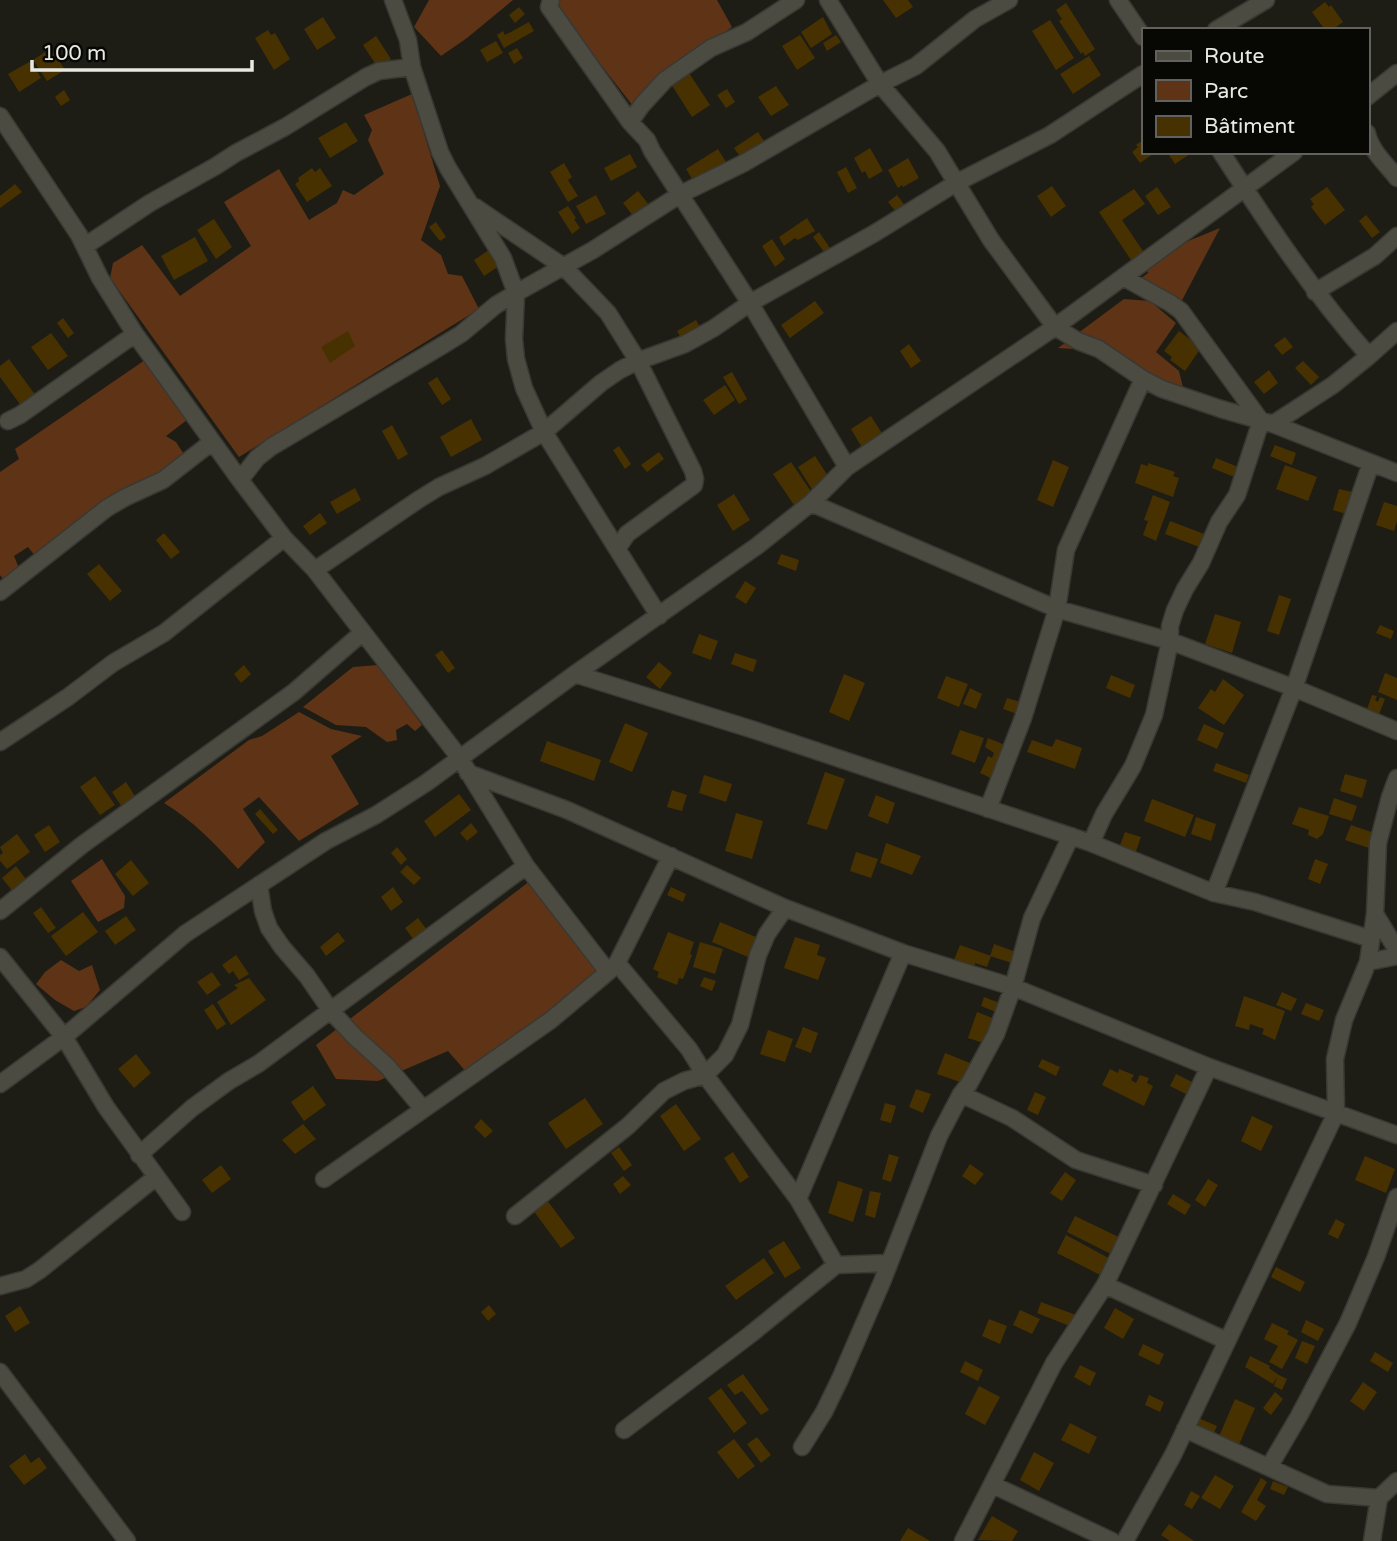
<svg xmlns="http://www.w3.org/2000/svg" width="1397" height="1541" font-family="'Varela Round',sans-serif">
<rect width="100%" height="100%" fill="#1d1d15"/>
<path fill="#5f3316" d="M429 0H513L467 38 441 56 414 27Z
M558 0H717L732 27 654 83 633 106 556 7Z
M412 94 440 186 421 240 441 255 448 274 462 276 479 309 239 457 110 278 113 263 142 245 180 296 251 246 224 202 279 169 309 220 337 203 343 190 354 195 384 174 368 140 372 130 364 115Z
M1220 228 1180 304 1140 279 1148 273 1146 268 1181 244Z
M1124 299 1150 301 1176 323 1156 352 1179 371 1186 400 1089 350 1058 348Z
M145 360 187 420 166 436 176 442 187 459 36 557 28 547 14 556 19 568 3 579 0 575V472L19 459 15 449Z
M378 665 422 725 415 731 407 724 396 730 397 740 387 742 366 727 336 725 303 707 353 667Z
M299 712 331 729 362 736 331 756 359 804 299 841 259 797 243 809 265 842 238 869C215 844 194 821 164 803L249 740 262 736Z
M102 859 125 896 124 908 98 922 71 881Z
M530 881 605 971 468 1074 448 1051 378 1081 336 1079 316 1045Z
M61 960 79 971 92 965 100 990 86 1007 74 1011 55 1000 36 984 45 972Z"/>
<path fill="#483101" d="M883 0H908L913 7 896 18Z
M1325 2 1329 7 1331 5 1343 22 1332 30H1325L1312 12Z
M1066 3 1095 49 1085 56 1083 52 1081 54 1059 21 1062 19 1056 10Z
M519 7 525 14 515 23 509 15Z
M323 17 336 38 317 50 304 29Z
M823 17 832 34 811 48 801 32Z
M1050 20 1074 58 1056 70 1032 31Z
M529 22 534 31 504 48 497 35 503 31 505 35Z
M268 30 271 35 275 33 290 59 274 70 255 38Z
M800 35 815 58 797 70 782 46Z
M836 35 841 42 827 51 823 43Z
M376 36 391 59 378 68 363 45Z
M496 41 503 53 487 62 480 50Z
M51 48 65 70 47 81 33 60Z
M517 48 523 58 514 64 508 53Z
M1089 56 1101 75 1073 94 1060 74Z
M31 61 41 78 19 92 8 74Z
M689 73 710 105 692 117 671 84Z
M776 86 789 105 771 116 758 97Z
M727 89 735 102 726 108 717 95Z
M64 90 70 100 61 106 55 97Z
M346 122 358 141 330 158 318 138Z
M758 132 768 147 744 162 734 148Z
M1143 140V152H1156L1140 163 1132 152 1138 147 1136 145Z
M870 148 883 171 869 179 865 171 862 173 854 158Z
M718 149 732 172 700 192 686 169Z
M1167 152H1193L1175 164Z
M630 154 637 167 611 181 604 168Z
M908 158 919 178 903 187 902 185 898 188 888 170Z
M564 163 572 177 568 180 578 196 568 202 550 172Z
M846 167 857 188 848 193 837 172Z
M312 168 315 172 320 168 332 186 307 202 295 184 299 181 298 178Z
M15 184 22 192 0 208V196Z
M1052 186 1066 206 1051 217 1037 196Z
M1157 187 1171 207 1158 215 1145 196Z
M1327 187 1345 210 1325 225 1311 207 1314 204 1310 199Z
M1134 189 1145 204 1122 220 1147 257 1135 266 1099 212Z
M638 191 649 205 634 217 623 203Z
M596 195 606 214 586 224 576 206Z
M897 195 906 207 897 213 888 202Z
M568 206 576 218 574 219 580 228 572 234 558 212Z
M1366 215 1380 232 1372 238 1359 221Z
M807 218 815 231 798 240 795 238 784 246 779 237Z
M214 219 232 247 216 259 197 230Z
M436 222 446 237 440 241 429 227Z
M819 232 830 248 824 252 813 237Z
M195 237 208 261 174 280 161 256Z
M772 239 785 259 775 267 762 246Z
M489 250 499 266 484 276 474 260Z
M815 301 824 313 790 338 781 325Z
M63 318 74 333 68 338 57 323Z
M696 320 706 338 687 349 677 331Z
M348 331 355 346 330 363 321 347Z
M1179 331 1201 348 1185 371 1170 360 1172 357 1164 351Z
M51 333 68 356 48 370 31 347Z
M1285 337 1293 347 1282 355 1274 345Z
M909 344 921 361 911 368 900 351Z
M9 359 36 396 22 407 0 377V366Z
M1303 361 1319 377 1311 385 1295 368Z
M1269 370 1278 383 1264 394 1254 382Z
M732 372 747 399 739 404 723 377Z
M437 377 451 399 442 405 428 383Z
M725 385 735 400 714 415 703 400Z
M871 416 883 435 864 451 851 429Z
M471 419 482 440 451 457 440 437Z
M392 425 408 454 398 460 382 431Z
M1275 445 1296 453 1292 465 1270 456Z
M619 446 631 464 625 469 613 450Z
M659 452 664 459 647 472 641 465Z
M815 456 830 479 813 491 798 467Z
M1216 458 1243 469 1239 479 1212 468Z
M1053 460 1069 467 1053 507 1037 500Z
M791 462 812 493 794 505 773 474Z
M1148 463 1175 472 1173 476 1179 478 1173 497 1135 483 1141 464 1148 466Z
M1285 465 1317 477 1308 501 1276 489Z
M355 488 361 500 337 514 330 502Z
M1339 489 1352 492 1346 514 1333 510Z
M734 494 750 520 733 531 717 505Z
M1153 495 1170 502 1156 541 1143 535 1148 521 1144 520Z
M1384 502 1397 506V521L1394 531 1376 525Z
M320 513 327 523 310 535 303 526Z
M1170 521 1207 535 1202 548 1165 534Z
M164 533 180 552 171 559 156 540Z
M781 554 799 560 796 571 777 564Z
M99 564 122 591 110 601 87 574Z
M745 581 756 588 746 604 735 597Z
M1279 595 1291 599 1279 635 1267 631Z
M1215 614 1241 622 1232 653 1205 644Z
M1380 625 1394 631 1391 639 1376 633Z
M699 634 718 641 711 660 692 653Z
M442 650 455 668 448 673 435 655Z
M735 653 757 660 753 672 731 664Z
M659 662 672 673 660 689 646 677Z
M244 665 251 674 241 683 234 674Z
M1385 673 1397 678V700L1378 692Z
M844 674 865 683 849 721 829 712Z
M1111 675 1135 685 1130 698 1106 688Z
M946 676 968 684 959 707 937 698Z
M1223 679 1244 695 1224 725 1198 708 1211 689 1215 692Z
M970 688 982 694 976 709 963 704Z
M1372 695 1377 696 1375 700 1378 702 1380 697 1385 699 1378 717 1366 712Z
M1007 698 1024 703 1020 715 1003 709Z
M625 723 648 733 632 772 609 762Z
M1204 724 1224 733 1217 749 1197 740Z
M960 730 984 738 975 763 951 754Z
M988 738 1010 747 997 781 980 773 988 756 992 758 994 753 985 747Z
M1056 739 1082 748 1075 769 1027 752 1032 740 1052 747Z
M547 741 601 760 594 781 540 761Z
M1216 763 1249 775 1246 783 1213 771Z
M825 772 845 779 827 830 807 824Z
M1345 774 1367 780 1362 798 1340 791Z
M704 775 732 784 726 802 699 793Z
M95 776 115 805 100 815 80 787Z
M126 782 138 801 124 810 112 792Z
M672 790 687 795 682 811 667 807Z
M459 794 471 810 435 837 424 821Z
M876 795 895 803 888 824 868 816Z
M1334 798 1357 806 1352 821 1329 814Z
M1152 799 1194 815 1185 837 1144 821Z
M1299 807 1329 816 1323 834 1317 839 1308 835 1309 830 1292 824Z
M260 809 278 830 273 834 255 814Z
M736 813 763 821 752 859 725 851Z
M1196 817 1216 824 1211 841 1191 834Z
M471 823 478 832 467 841 460 833Z
M49 825 60 842 45 852 34 835Z
M1351 825 1377 834 1372 849 1345 840Z
M1125 832 1141 837 1135 854 1119 848Z
M17 834 30 852 7 869 0 861V855L3 853 0 847Z
M886 843 921 856 912 875 880 863Z
M397 847 407 859 401 865 391 853Z
M856 852 878 859 871 878 850 871Z
M1315 859 1328 864 1320 884 1308 879Z
M131 860 149 883 133 896 115 874Z
M407 865 421 878 414 885 400 872Z
M16 866 35 891 21 902 2 878Z
M393 887 403 902 391 911 381 897Z
M671 887 686 894 683 902 667 895Z
M41 907 56 928 48 933 33 913Z
M83 912 98 932 66 956 51 936Z
M126 916 136 930 115 945 105 931Z
M418 918 433 938 420 948 405 928Z
M720 922 756 937 748 957 712 942Z
M338 932 345 941 326 956 320 947Z
M668 932 694 942 690 954 692 955 683 979 679 978 677 985 657 977 659 972 653 969Z
M795 937 820 945 817 955 826 958 818 980 784 968Z
M700 942 723 949 715 974 693 967Z
M994 944 1016 952 1012 963 990 956Z
M960 945 991 956 987 967 975 963 974 968 954 960Z
M236 955 249 974 239 980 233 971 229 974 222 965Z
M212 972 221 985 207 995 197 982Z
M704 977 716 981 712 991 700 986Z
M249 978 266 1000 231 1025 217 1002 238 988 234 985Z
M1282 992 1297 999 1291 1011 1276 1005Z
M1244 996 1285 1011 1275 1040 1262 1034 1264 1029 1250 1024 1249 1030 1235 1026Z
M984 997 1005 1005 1001 1014 981 1006Z
M1306 1003 1324 1010 1319 1021 1301 1014Z
M213 1004 226 1024 217 1030 204 1010Z
M977 1012 995 1019 987 1044 968 1038Z
M803 1027 818 1033 811 1053 795 1047Z
M768 1030 793 1039 785 1062 760 1054Z
M945 1053 970 1063 963 1083 937 1074Z
M136 1054 151 1073 134 1088 118 1069Z
M1042 1059 1060 1067 1056 1076 1038 1067Z
M1110 1069 1118 1073 1119 1069 1134 1075 1131 1080 1136 1083 1140 1075 1149 1078 1147 1083 1153 1086 1144 1106 1102 1085Z
M1176 1074 1196 1084 1190 1096 1170 1086Z
M313 1086 326 1105 304 1121 291 1102Z
M916 1089 931 1094 923 1113 909 1107Z
M1035 1092 1046 1097 1038 1115 1027 1110Z
M585 1098 603 1124 566 1149 548 1123Z
M885 1103 896 1106 891 1123 880 1120Z
M676 1104 701 1139 684 1151 660 1116Z
M1252 1116 1273 1126 1261 1151 1241 1141Z
M481 1119 493 1131 485 1138 474 1127Z
M303 1124 316 1139 295 1154 282 1140Z
M619 1147 632 1165 624 1171 611 1153Z
M733 1152 749 1177 740 1183 724 1158Z
M889 1154 899 1157 891 1182 882 1179Z
M1365 1156 1395 1169 1386 1193 1355 1180Z
M970 1164 984 1174 975 1185 962 1176Z
M221 1165 231 1179 212 1193 202 1180Z
M1065 1172 1076 1180 1062 1201 1050 1193Z
M623 1176 631 1185 620 1194 613 1184Z
M1208 1179 1218 1185 1205 1207 1195 1200Z
M838 1181 863 1189 853 1222 828 1213Z
M870 1191 881 1193 875 1218 865 1215Z
M1173 1194 1191 1205 1185 1215 1167 1204Z
M544 1196 575 1238 561 1248 530 1206Z
M1075 1216 1125 1240 1117 1257 1067 1232Z
M1336 1219 1345 1224 1338 1239 1328 1234Z
M1066 1235 1114 1261 1106 1278 1057 1253Z
M784 1241 801 1268 785 1278 768 1251Z
M764 1258 774 1273 736 1300 725 1286Z
M1276 1267 1305 1282 1300 1292 1271 1277Z
M1041 1302 1076 1315 1072 1327 1037 1313Z
M489 1305 496 1314 488 1321 481 1312Z
M20 1306 30 1323 15 1332 5 1316Z
M1115 1308 1134 1319 1123 1339 1104 1328Z
M1020 1310 1040 1319 1032 1334 1013 1325Z
M989 1319 1007 1326 1000 1344 982 1336Z
M1306 1320 1324 1329 1318 1341 1301 1332Z
M1272 1323 1289 1331 1287 1334 1298 1340 1282 1369 1269 1362 1278 1346 1264 1339Z
M1302 1341 1315 1346 1307 1364 1295 1358Z
M1143 1344 1164 1354 1159 1365 1138 1355Z
M1375 1352 1393 1363 1388 1372 1370 1361Z
M1250 1356 1270 1366 1269 1368 1279 1375 1287 1379 1282 1390 1274 1386 1277 1377 1273 1384 1245 1367Z
M965 1361 983 1370 978 1381 960 1372Z
M1080 1365 1096 1373 1090 1386 1074 1377Z
M743 1374 769 1410 761 1415 742 1391 735 1395 727 1385Z
M1363 1382 1377 1392 1364 1411 1350 1401Z
M979 1386 1000 1397 985 1425 965 1414Z
M721 1388 747 1423 734 1433 708 1398Z
M1275 1392 1283 1399 1271 1415 1263 1408Z
M1149 1395 1164 1402 1160 1412 1145 1405Z
M1235 1399 1255 1408 1238 1447 1218 1439Z
M1196 1417 1217 1426 1213 1435 1193 1426Z
M1070 1423 1097 1437 1089 1454 1061 1440Z
M757 1437 771 1455 761 1463 747 1444Z
M734 1439 755 1466 738 1479 717 1452Z
M1034 1452 1054 1463 1039 1491 1020 1480Z
M25 1454 31 1463 39 1457 47 1468 24 1485 9 1466Z
M1215 1475 1234 1486 1220 1509 1201 1498Z
M1261 1478 1267 1482 1257 1500 1266 1506 1256 1521 1241 1512Z
M1273 1481 1288 1487 1284 1495 1270 1489Z
M1191 1491 1200 1496 1192 1509 1184 1505Z
M992 1516 1018 1531 1012 1541 978 1540Z
M1169 1524 1194 1541H1170L1161 1535Z
M908 1528 930 1541H900Z"/>
<g fill="none" stroke-linecap="round" stroke-linejoin="round">
<g stroke="#393934" stroke-width="19">
<path id="street" d="M393 0 408 40 412 67 440 152 448 168 503 258 516 293 514 339 516 359 524 388 544 432 659 616
M551 0 549 7 630 122
M796 0 747 32 711 48 665 80 642 105 630 122 647 140 652 151 750 303 847 467
M828 0 880 84 937 151 991 240 1055 327 1078 341 1099 349 1143 379 1162 389 1221 409 1273 424 1397 473
M1118 0 1143 37
M1216 30 1266 0
M1367 97 1397 73
M0 116 79 235 100 278 135 334 240 480 284 538 315 570 459 757 526 866 608 972
M1367 133C1370 150 1387 165 1397 178
M1221 152C1267 223 1313 293 1369 356
M475 207 564 267 608 313 638 361 693 471 695 479 694 485 627 534 617 549
M85 246 150 203 216 166 236 153 285 127 366 77 379 71 412 67
M1315 292 1375 256 1397 236
M8 421 20 415 135 334
M1273 424 1333 385 1369 356 1397 331
M240 480 257 458 271 447 443 345 461 334 496 305 516 293 593 250 681 194 744 163 880 84 916 66 975 19 1009 0
M811 503 1057 609 1170 641 1294 688 1397 731
M315 570 418 500 439 487 485 466 544 432 601 383 620 370 638 361 685 344 714 328 750 303 875 233 956 183 1050 135 1143 74
M0 592 107 508 126 497 163 480 212 442
M575 674 754 730 1091 843 1214 893 1255 902 1371 939
M0 742 68 697 113 663 164 633 284 538
M468 773 567 810 785 908 903 953 1013 987 1209 1067 1397 1135
M1397 778 1390 797 1378 843 1375 914 1397 950
M988 809 1023 718 1057 609 1066 550 1143 379
M1091 843 1104 814 1133 766 1154 715 1170 641V626L1175 610 1185 589 1201 563 1219 522 1237 495 1261 421 1181 311 1170 303 1123 277
M259 885 263 911 269 928 282 947 307 976 331 1011 354 1036 387 1066 423 1109
M1214 893 1294 688 1371 463
M0 911 82 845 294 692 362 633
M0 957 64 1037 106 1107 182 1212
M1368 962 1397 956
M617 963 689 1049 705 1075 798 1199 836 1265 889 1263
M0 1084 64 1037 185 934 326 841 376 815 426 783 575 674 757 546 811 503 847 467 1055 327 1294 152
M961 1094 1012 1118 1076 1160 1154 1185
M139 1155 192 1108 229 1081 258 1064 526 866
M324 1179 551 1020 608 972 617 963 671 856
M798 1199 903 953
M515 1216 628 1126 664 1091 684 1081 705 1075 725 1055 740 1025 758 955 767 934 785 908
M1105 1285 1227 1341
M0 1286 26 1279 40 1270 156 1177
M0 1372 127 1541
M1185 1429 1327 1494 1379 1498 1372 1541
M624 1430 751 1334 836 1265
M802 1447 824 1412 840 1379 882 1282 939 1136 961 1094 969 1084 996 1034 1013 987 1032 918 1071 836
M1269 1467 1299 1416 1348 1323 1376 1257 1397 1197
M993 1485 1112 1541
M1379 1498 1397 1481
M963 1541 1054 1363 1105 1285 1209 1067
M1125 1541 1173 1455 1336 1113 1335 1059 1344 1020 1368 962 1375 914"/>
</g>
<use href="#street" stroke="#4b4b42" stroke-width="16"/>
</g>
<rect x="1142" y="28" width="228" height="126" fill="#070704" stroke="#61615e" stroke-width="2"/>
<rect x="1156" y="51" width="35" height="10" fill="#4b4b42" stroke="#61615e" stroke-width="2"/>
<text x="1204" y="63" font-size="21" fill="#e9e9e4">Route</text>
<rect x="1156" y="80" width="35" height="21" fill="#5f3316" stroke="#61615e" stroke-width="2"/>
<text x="1204" y="98" font-size="21" fill="#e9e9e4">Parc</text>
<rect x="1156" y="116" width="35" height="21" fill="#483101" stroke="#61615e" stroke-width="2"/>
<text x="1204" y="133" font-size="21" fill="#e9e9e4">Bâtiment</text>
<path d="M32 60v10h220v-10" fill="none" stroke="#e9e9e4" stroke-width="3.5"/>
<text x="42" y="60" font-size="21" fill="#e9e9e4" stroke="#070704" stroke-width="5" paint-order="stroke">100 m</text>
</svg>
